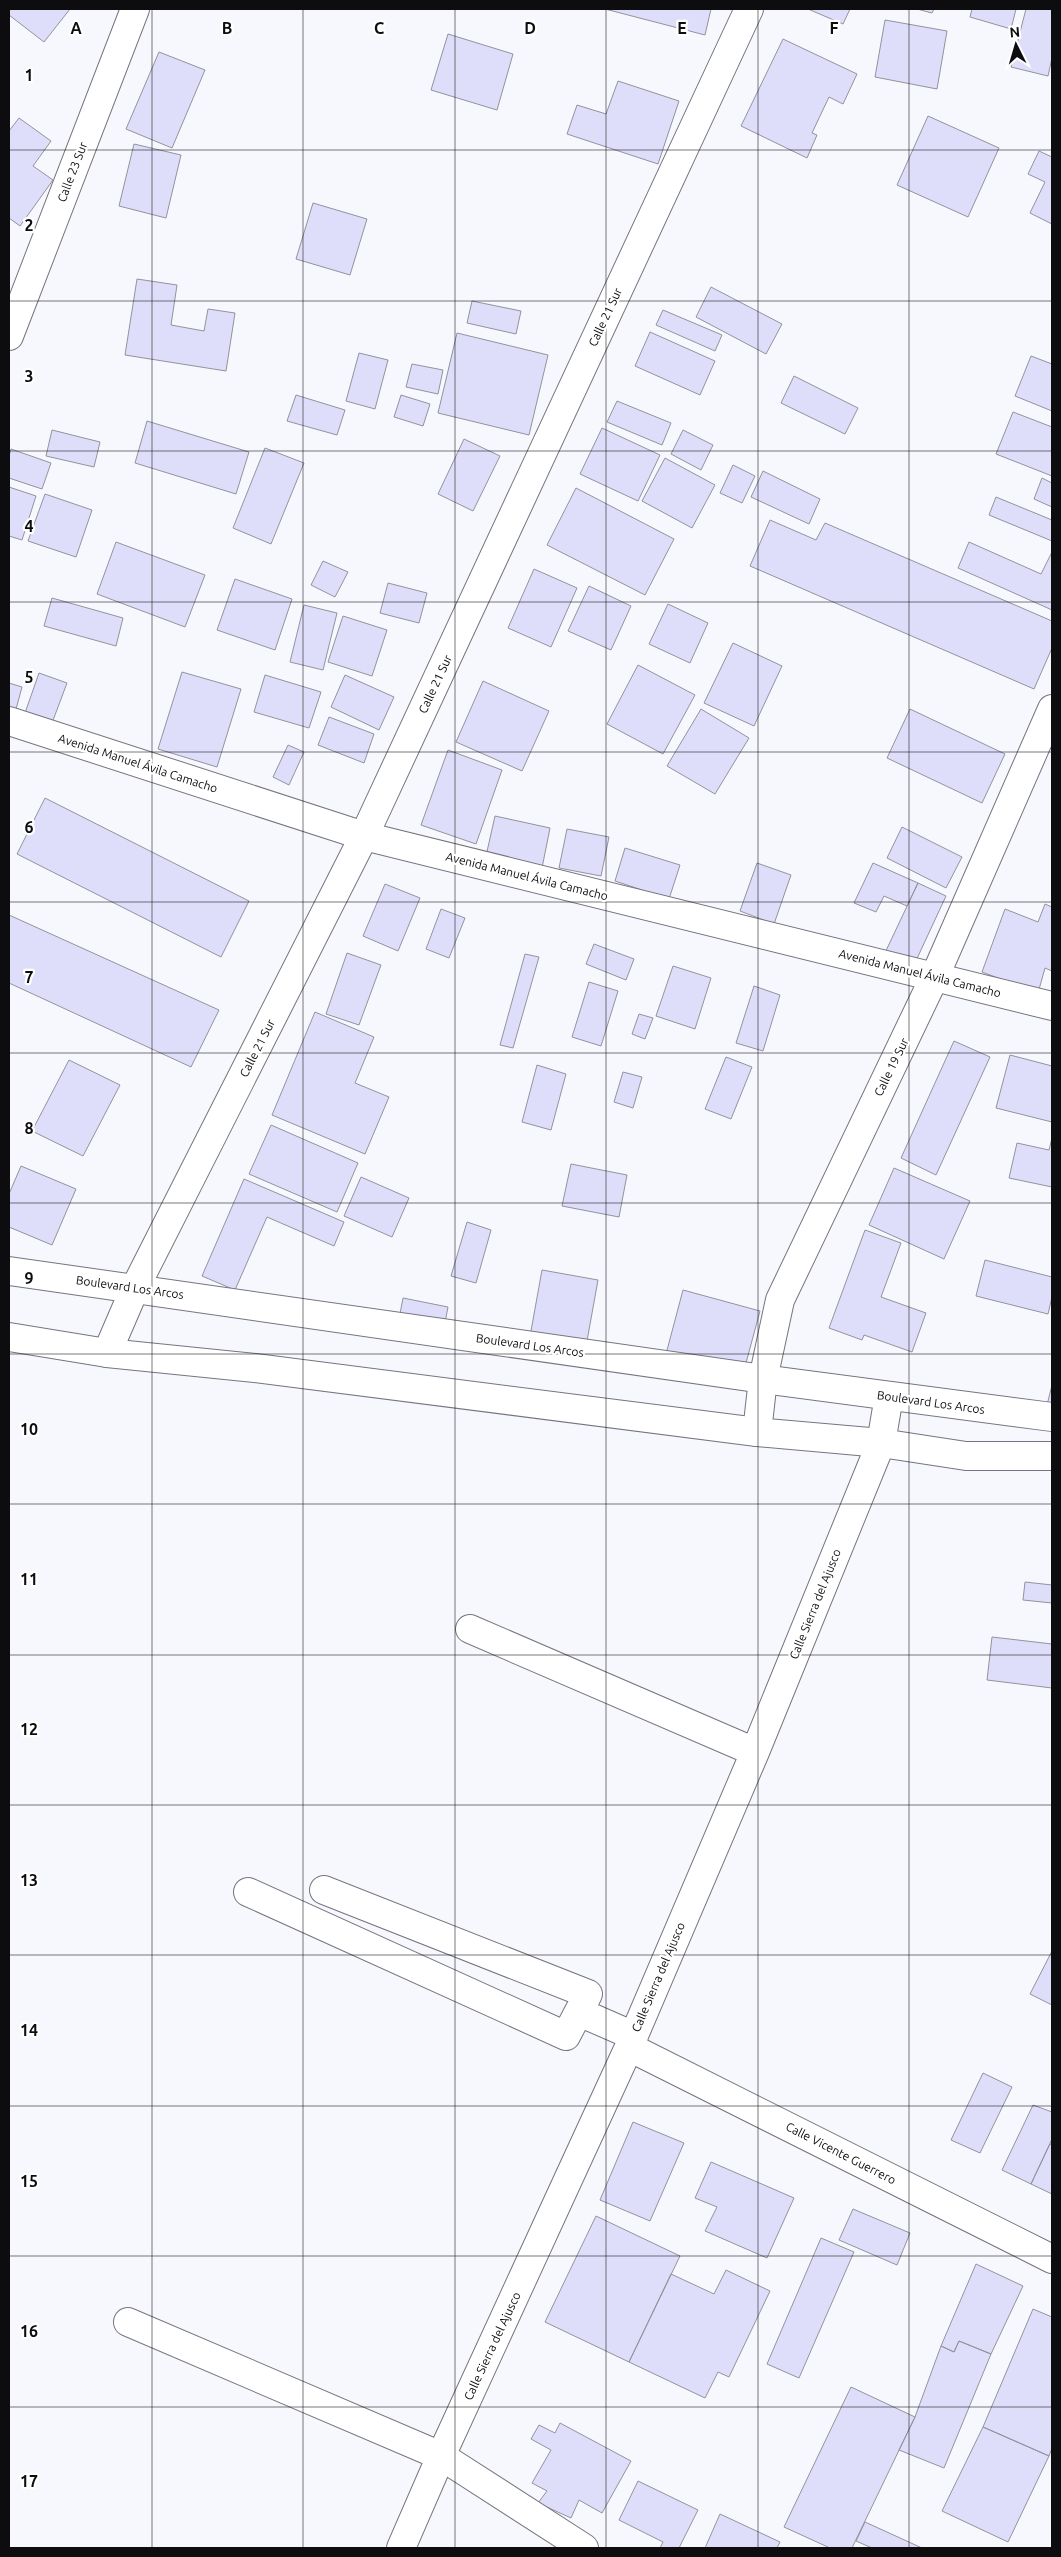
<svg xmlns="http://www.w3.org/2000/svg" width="1061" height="2557" font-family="Ubuntu,sans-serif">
<rect width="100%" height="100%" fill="#f7f7fe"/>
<path fill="#dfdefa" stroke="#93929d" d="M9 9H70L44 42 9 15Z
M605 9H711L705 35Z
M808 9H850L843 24Z
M917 9H934L932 13Z
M972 9H1016L1011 29 970 17Z
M1026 9H1052V58L1048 76 1011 67Z
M885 20 947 31 937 89 875 77Z
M448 34 513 54 497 110 431 90Z
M783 39 857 74 843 104 829 97 812 133 817 135 807 158 741 126Z
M159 52 205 70 172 148 126 129Z
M618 81 679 101 658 164 567 134 577 105 606 114Z
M928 116 999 148 968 217 897 185Z
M19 118 51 141 33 166 53 180 20 226 9 218V131Z
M134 144 181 155 166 218 119 206Z
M1039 151 1052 157V224L1030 213 1045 182 1028 174Z
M313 203 367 219 350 275 296 259Z
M137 279 177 285 171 325 204 331 208 309 235 313 226 371 125 355Z
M711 287 782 324 766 354 696 317Z
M472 301 521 311 516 334 467 323Z
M663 310 722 335 715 351 656 325Z
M650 332 715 361 700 395 635 366Z
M457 333 548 355 529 435 438 413Z
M359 353 388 360 375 409 346 401Z
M1031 356 1052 364V411L1015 396Z
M412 364 443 370 438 394 406 387Z
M794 376 858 408 845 434 781 403Z
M296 395 345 410 337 435 287 421Z
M401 395 430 404 423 426 394 417Z
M617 401 671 423 662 445 607 422Z
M1013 412 1052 427V476L996 454Z
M147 421 249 452 236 494 135 463Z
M602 428 660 455 638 501 580 474Z
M52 430 100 442 94 467 46 456Z
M683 430 713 445 701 470 671 454Z
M464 439 500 456 473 511 438 494Z
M265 448 304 463 271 544 233 528Z
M11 449 51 463 42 489 9 478V456Z
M665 458 715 485 692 528 642 501Z
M733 465 755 476 742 503 720 493Z
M763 471 820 499 809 524 751 497Z
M1042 478 1052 483V507L1034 499Z
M9 487 36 496 22 540 9 536Z
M576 488 674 539 645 595 547 545Z
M45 494 92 510 76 557 28 541Z
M996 497 1052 520V541L989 515Z
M770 520 816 540 825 523 1052 621V648L1034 689 750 566Z
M116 542 205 575 185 627 97 594Z
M969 542 1041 574 1052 552V610L958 568Z
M323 561 348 572 335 597 311 585Z
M534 569 577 588 551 647 508 628Z
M235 579 292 599 275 650 217 630Z
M388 583 427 593 419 623 380 613Z
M589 586 631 606 611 650 568 631Z
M52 598 123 618 116 646 44 626Z
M668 604 708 623 690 663 649 644Z
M304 605 337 613 323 670 290 662Z
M343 616 387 630 372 676 328 662Z
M733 643 782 666 754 726 704 703Z
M638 665 695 695 663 754 607 724Z
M182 672 241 689 217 767 158 749Z
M39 673 67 683 52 723 25 713Z
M265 675 321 692 309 728 254 712Z
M345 675 394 697 379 730 331 707Z
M483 681 549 711 522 771 456 742Z
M9 683 22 687 15 713 9 711Z
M701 709 749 738 715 794 667 766Z
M910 709 1005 754 982 803 887 758Z
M329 717 374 734 364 763 318 745Z
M288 745 304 752 289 785 273 777Z
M448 750 502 770 476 844 421 825Z
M45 798 249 901 221 957 17 854Z
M495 816 550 828 542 868 486 856Z
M902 827 962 857 946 888 887 858Z
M567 829 609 837 601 876 559 868Z
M625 848 680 865 669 899 615 881Z
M757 863 791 875 774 924 740 911Z
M873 863 918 883 907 906 884 896 876 912 854 903Z
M918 883 946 896 914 965 883 957Z
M385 884 420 898 398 951 363 936Z
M1045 904 1052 907V971L1045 968 1038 993 982 972 1005 909 1038 922Z
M441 909 465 918 449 958 426 949Z
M9 915 219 1010 191 1067 9 983Z
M594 944 634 959 626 980 586 964Z
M347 953 381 965 359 1025 326 1014Z
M525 954 539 957 513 1048 500 1045Z
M673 966 711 978 695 1029 656 1016Z
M589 982 618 991 601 1046 572 1037Z
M754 986 780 995 763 1051 736 1043Z
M315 1012 374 1037 355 1083 389 1097 365 1154 272 1115Z
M639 1014 653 1018 645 1039 632 1034Z
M954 1041 990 1057 936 1175 901 1158Z
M1010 1055 1052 1066V1122L996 1108Z
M726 1057 752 1067 731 1119 705 1109Z
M69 1060 120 1085 83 1156 32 1131Z
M537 1065 566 1074 551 1130 522 1122Z
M623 1072 642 1077 633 1108 614 1102Z
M271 1125 358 1163 337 1212 249 1174Z
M1052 1138V1187L1009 1178 1017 1143 1049 1150Z
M571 1164 627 1175 619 1217 562 1206Z
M21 1166 76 1189 52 1245 9 1227V1194Z
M894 1168 970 1201 944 1259 869 1225Z
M361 1177 409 1198 392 1237 344 1216Z
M244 1179 344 1222 334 1246 267 1217 235 1290 202 1276Z
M467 1222 491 1230 476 1283 451 1276Z
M865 1230 901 1243 881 1297 926 1313 912 1352 864 1335 862 1340 829 1328Z
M985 1260 1052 1277V1297L1048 1314 976 1296Z
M542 1270 598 1280 585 1352 529 1342Z
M683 1290 760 1311 743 1374 666 1354Z
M403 1298 448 1307 444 1328 399 1319Z
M1052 1385V1406L1047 1405Z
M1025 1582 1052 1585V1603L1023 1600Z
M992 1637 1052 1644V1641V1688L987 1680Z
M1052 1951V2005L1030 1994Z
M983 2073 1012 2087 980 2153 951 2140Z
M1033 2105 1052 2112V2139L1031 2184 1002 2170Z
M633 2122 684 2143 650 2221 600 2200Z
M1050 2144 1052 2145V2194L1031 2184Z
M711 2162 794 2198 767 2258 705 2231 717 2207 695 2198Z
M853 2209 910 2233 897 2265 839 2240Z
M596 2216 680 2256 629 2362 545 2322Z
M821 2238 854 2252 799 2378 767 2364Z
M976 2264 1023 2286 991 2354 959 2341 954 2352 941 2346Z
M726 2270 770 2291 729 2377 718 2372 705 2398 629 2362 671 2274 714 2294Z
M1033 2309 1052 2317V2448L1049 2456 983 2427Z
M959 2341 991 2354 944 2468 899 2450 915 2417 941 2346 954 2352Z
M851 2387 915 2417 852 2548H830L784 2527Z
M560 2423 631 2461 602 2513 579 2500 571 2518 538 2503 547 2491 532 2483 551 2450 531 2439 539 2425 555 2433Z
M983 2427 1049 2456 1008 2542 942 2511Z
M638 2481 698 2510 679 2548H660L663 2542 619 2520Z
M720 2514 780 2542 777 2548H705Z
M865 2522 922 2548H872L856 2541Z"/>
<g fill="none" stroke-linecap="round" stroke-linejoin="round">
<g stroke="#76757f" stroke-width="30">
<path id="minor" d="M9 336 135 9
M107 1353 135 1288 364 836 749 9
M757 1432 763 1379 780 1300 935 976 1052 709
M470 1629 755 1752
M248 1892 566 2036 588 1994 324 1890
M579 2012 634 2036
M629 2047 1052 2259
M128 2322 441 2456 584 2548
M401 2548 441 2456 629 2047 755 1752 881 1443 889 1396"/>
</g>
<g stroke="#76757f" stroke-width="30">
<path id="tertiary" d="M9 721 364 836 1052 1006"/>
</g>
<g stroke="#76757f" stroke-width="30">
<path id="secondary" d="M9 1271 763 1379 1052 1417
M9 1337 107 1353 255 1368 757 1432 881 1443 966 1456H1052"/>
</g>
<use href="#minor" stroke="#fff" stroke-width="28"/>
<use href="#tertiary" stroke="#fff" stroke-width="28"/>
<use href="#secondary" stroke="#fff" stroke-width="28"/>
</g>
<path fill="none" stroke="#0d0d10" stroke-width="1" stroke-opacity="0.55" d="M152 9V2548M303 9V2548M455 9V2548M606 9V2548M758 9V2548M909 9V2548M9 150H1052M9 301H1052M9 451H1052M9 602H1052M9 752H1052M9 902H1052M9 1053H1052M9 1203H1052M9 1354H1052M9 1504H1052M9 1655H1052M9 1805H1052M9 1955H1052M9 2106H1052M9 2256H1052M9 2407H1052"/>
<g text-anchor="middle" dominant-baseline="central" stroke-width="4.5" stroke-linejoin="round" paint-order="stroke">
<g font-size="12" fill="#0d0d10" stroke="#fff">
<text transform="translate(72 172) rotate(-69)">Calle 23 Sur</text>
<text transform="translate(605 317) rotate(-65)">Calle 21 Sur</text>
<text transform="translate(435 684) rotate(-65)">Calle 21 Sur</text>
<text transform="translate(138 763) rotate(18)">Avenida Manuel Ávila Camacho</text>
<text transform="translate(527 876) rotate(14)">Avenida Manuel Ávila Camacho</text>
<text transform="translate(920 973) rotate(14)">Avenida Manuel Ávila Camacho</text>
<text transform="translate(257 1048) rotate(-63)">Calle 21 Sur</text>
<text transform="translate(891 1067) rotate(-64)">Calle 19 Sur</text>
<text transform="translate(130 1287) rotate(8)">Boulevard Los Arcos</text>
<text transform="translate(530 1345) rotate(8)">Boulevard Los Arcos</text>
<text transform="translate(931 1402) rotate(8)">Boulevard Los Arcos</text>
<text transform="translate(815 1604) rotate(-68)">Calle Sierra del Ajusco</text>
<text transform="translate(658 1977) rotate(-67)">Calle Sierra del Ajusco</text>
<text transform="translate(841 2153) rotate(27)">Calle Vicente Guerrero</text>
<text transform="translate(492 2346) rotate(-65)">Calle Sierra del Ajusco</text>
</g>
</g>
<g font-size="16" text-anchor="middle" font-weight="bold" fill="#0d0d10" stroke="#fff" stroke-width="4.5" stroke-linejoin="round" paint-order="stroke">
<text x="76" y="34">A</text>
<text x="227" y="34">B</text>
<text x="379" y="34">C</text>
<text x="530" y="34">D</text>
<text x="682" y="34">E</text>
<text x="834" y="34">F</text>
<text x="29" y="81">1</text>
<text x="29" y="231">2</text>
<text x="29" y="382">3</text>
<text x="29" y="532">4</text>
<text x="29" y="683">5</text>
<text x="29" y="833">6</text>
<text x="29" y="983">7</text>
<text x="29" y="1134">8</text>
<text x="29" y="1284">9</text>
<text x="29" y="1435">10</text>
<text x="29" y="1585">11</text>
<text x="29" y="1735">12</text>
<text x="29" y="1886">13</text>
<text x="29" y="2036">14</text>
<text x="29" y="2187">15</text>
<text x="29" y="2337">16</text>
<text x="29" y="2487">17</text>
</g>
<rect width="1061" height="2557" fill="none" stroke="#0d0d10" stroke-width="20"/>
<g transform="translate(1016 45) rotate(355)" stroke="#ffffff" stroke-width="4" paint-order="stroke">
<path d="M0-4L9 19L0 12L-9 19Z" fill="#0d0d10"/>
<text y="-8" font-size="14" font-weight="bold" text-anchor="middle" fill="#0d0d10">N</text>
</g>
</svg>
